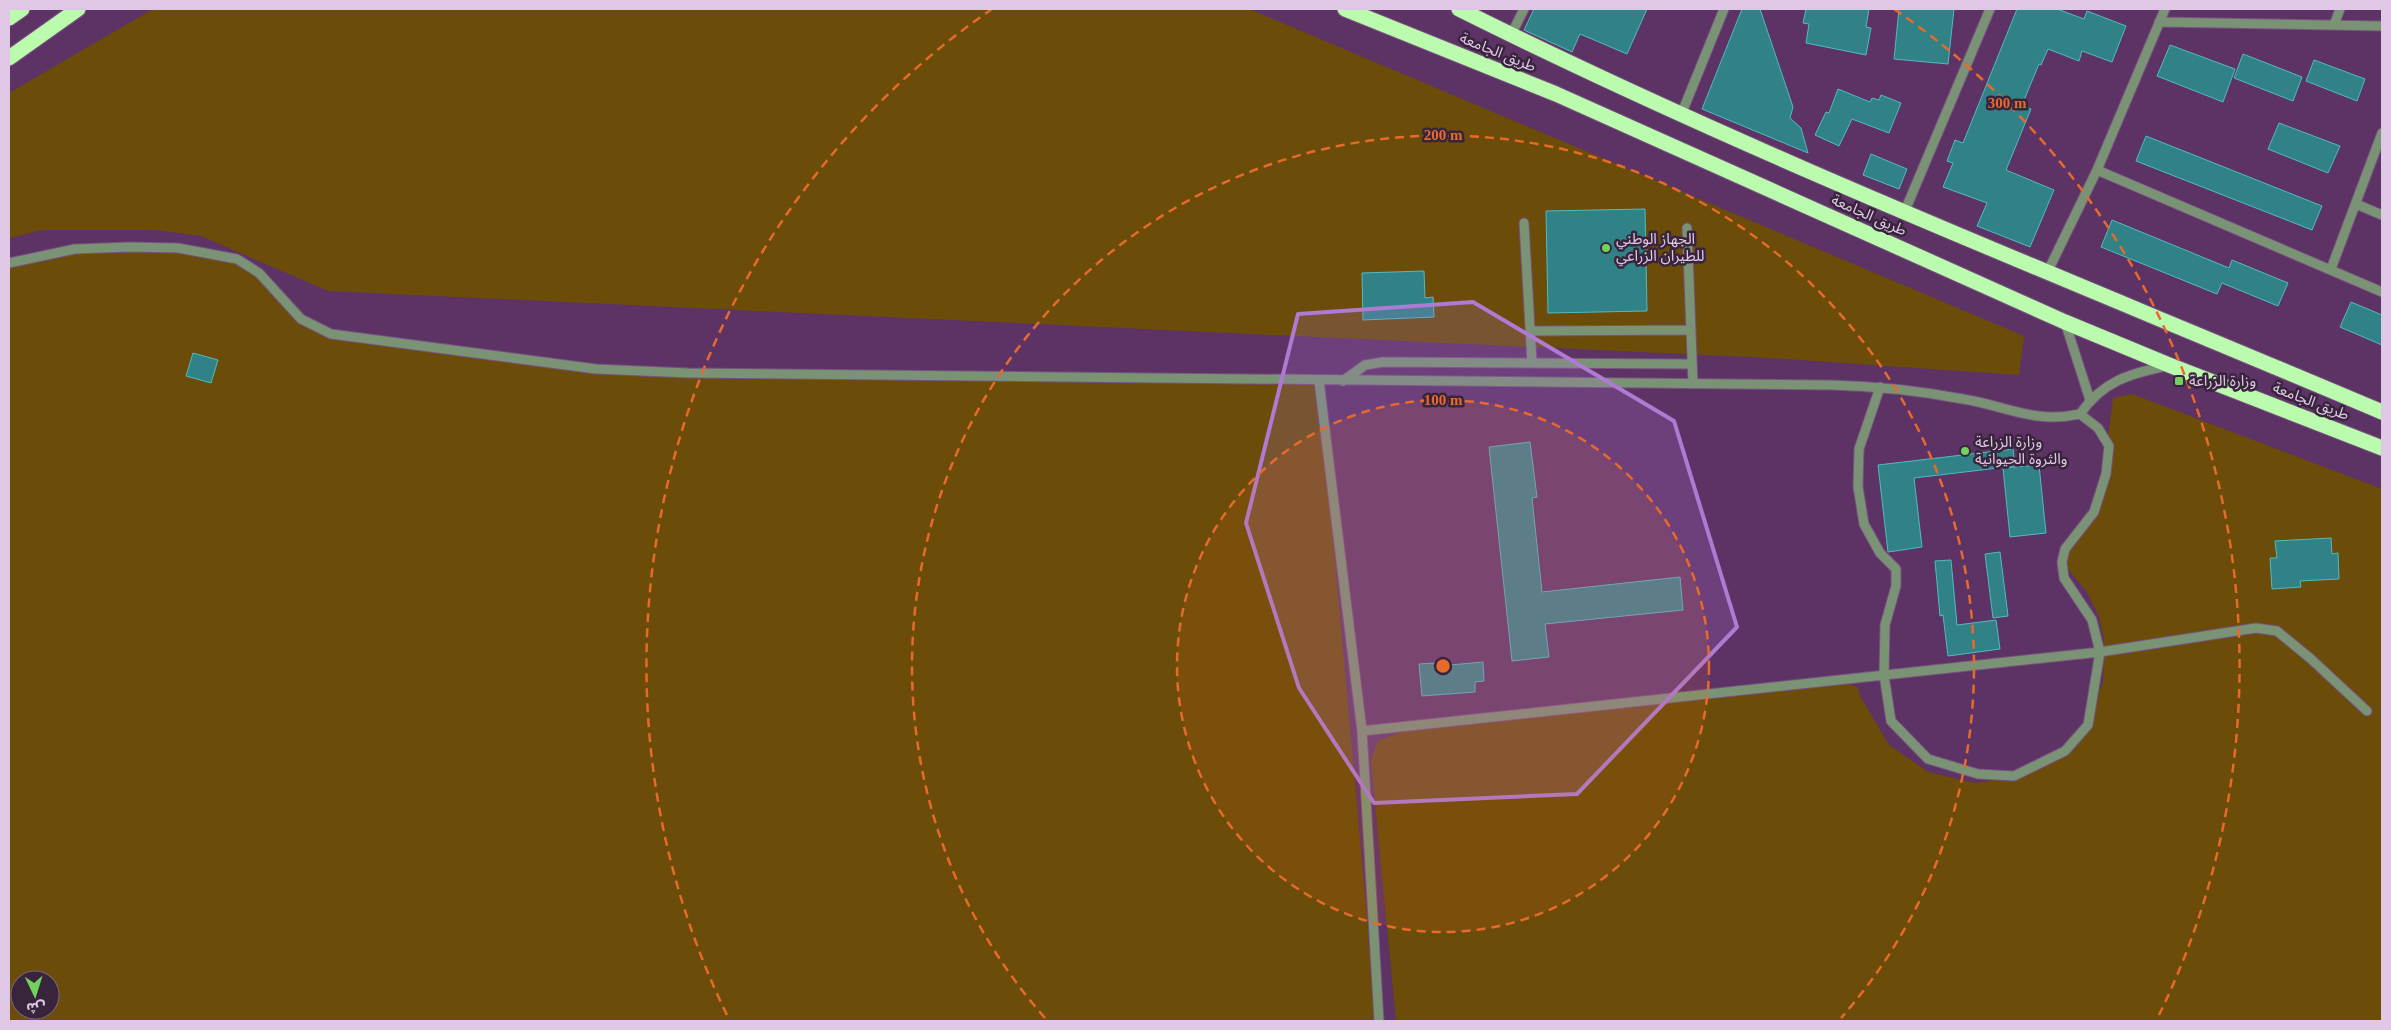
<svg xmlns="http://www.w3.org/2000/svg" width="2391" height="1030" font-family="'Times New Roman','Noto Sans Arabic',serif">
<rect width="100%" height="100%" fill="#5d3366"/>
<path fill="#6b4c08" fill-rule="evenodd" d="M153 9H1249L2024 336 2019 375 1769 358 328 291 201 236 155 230H43L9 238V93Z
M178 248 237 259 259 273 301 319 331 334 596 369 1319 381 1376 1021H9V263L75 249ZM20 980H50V1010H20Z
M2132 394 2382 489V1021H1396L1371 760 1378 741 1401 732 1847 683 1858 688 1860 696 1889 745 1928 772 1976 783 2017 777 2047 763 2085 726 2103 682 2104 640 2099 617 2087 592 2067 568 2064 558 2071 541 2092 519 2101 489 2113 398Z"/>
<path fill="#318287" stroke="#51bbc1" d="M1534 9H1647L1627 54 1580 34 1572 52 1524 30Z
M1742 9H1760L1793 107 1790 118 1801 128 1808 153 1702 109Z
M1806 9H1869L1866 27 1871 28 1866 55 1806 43 1809 24 1803 23Z
M1899 9H1954L1948 64 1894 59Z
M2017 9H2057L2084 19 2087 11 2126 26 2112 62 2082 51 2079 61 2048 49 2041 65 2039 64 2022 105 2031 109 2006 170 2054 190 2030 247 1977 226 1987 203 1943 187 1953 163 1947 161 1955 140 1963 143Z
M2170 45 2235 69 2223 102 2157 76Z
M2243 54 2302 77 2293 101 2234 78Z
M2314 60 2365 79 2357 101 2306 81Z
M1838 89 1870 102 1872 98 1879 100 1881 95 1901 103 1889 133 1852 119 1839 146 1815 135 1826 112 1829 113Z
M2279 123 2340 146 2328 173 2268 149Z
M2146 136 2322 206 2312 230 2136 161Z
M1871 154 1907 169 1899 189 1863 175Z
M1645 209 1647 311 1548 313 1546 211Z
M2112 220 2229 268 2232 260 2288 283 2278 306 2222 283 2217 294 2101 247Z
M1424 271 1425 298 1433 297 1434 317 1363 320 1362 273Z
M2351 302 2382 315V345L2340 327Z
M193 353 218 360 211 383 186 376Z
M1530 442 1537 497 1532 498 1542 592 1680 577 1683 610 1545 624 1549 657 1512 661 1489 447Z
M2013 449 2015 466 1914 478 1922 547 1888 552 1878 465Z
M2039 465 2046 533 2010 537 2003 468Z
M2331 538 2332 554 2338 553 2339 579 2300 581 2301 587 2272 589 2270 558H2277L2275 541Z
M2000 552 2008 616 1993 618 1985 554Z
M1951 560 1957 625 1996 620 2000 649 1948 656 1943 615 1940 616 1935 561Z
M1450 662V665L1483 662 1484 681 1475 682V692L1422 696 1419 664Z"/>
<g fill="none" stroke-linecap="round" stroke-linejoin="round">
<g stroke="#77517f" stroke-width="11">
<path id="minor" d="M2159 22 2382 26
M2334 25 2340 9
M1511 35 1524 9
M1681 115 1724 9
M2097 170 2382 292
M2356 204 2382 215
M1904 213 1990 9
M1524 223 1532 363
M1687 228 1693 384
M9 263 75 249 130 247 178 248 237 259 259 273 301 319 331 334 596 369 688 373C1069 378 1450 382 1831 385 1875 386 1920 391 1963 399 2007 406 2034 424 2080 414 2103 381 2129 374 2166 366
M2331 269 2382 133
M2047 273 2097 170 2165 9
M2065 322 2090 400
M1531 331 1691 330
M1319 381 1362 731 1379 1021
M1343 381 1365 365 1383 362 1692 364
M1880 387 1859 449 1858 487 1864 524 1880 553 1896 569V586L1885 625 1884 675 1891 721 1928 759 1978 774 2014 776 2065 751 2088 725 2100 652 2092 620 2064 578 2062 562 2065 549 2094 512 2106 474 2109 446 2098 428 2080 414
M1362 731 2100 652 2256 628 2277 631 2311 659 2367 711"/>
</g>
<g stroke="#77517f" stroke-width="17">
<path id="highway" d="M1345 9 1556 94 2065 322 2169 365 2382 448
M1459 9C1760 159 2073 281 2382 412
M9 18 22 9
M9 58 78 9"/>
</g>
<use href="#minor" stroke="#799374" stroke-width="9"/>
<use href="#highway" stroke="#bafbad" stroke-width="15"/>
</g>
<path fill="#ae7ad2" fill-opacity="0.2" stroke="#ae7ad2" stroke-width="4" stroke-linejoin="round" d="M1473 302 1674 421 1737 627 1577 794 1374 803 1299 688 1246 523 1298 314Z"/>
<circle cx="1443" cy="666" r="266" fill="#e76a2d" fill-opacity=".12"/>
<g fill="none" stroke="#e76a2d" stroke-width="2.5" stroke-dasharray="9 6">
<circle cx="1443" cy="666" r="266"/>
<path d="M1045 1018A531 531 0 1 1 1841 1018"/>
<path d="M727 1015A797 797 0 0 1 992 9M1894 9A797 797 0 0 1 2159 1015"/>
</g>
<g fill="#71d25e" stroke="#38253c" stroke-width="2">
<circle cx="1606" cy="248" r="5"/>
<rect x="2174" y="376" width="10" height="10" rx="2.5"/>
<circle cx="1965" cy="451" r="5"/>
</g>
<g text-anchor="middle" dominant-baseline="central" stroke-width="5" stroke-linejoin="round" paint-order="stroke">
<g font-size="15" fill="#e0c7e5" stroke="#38253c">
<text transform="translate(1498 52) rotate(22)">طريق الجامعة</text>
<text transform="translate(1869 215) rotate(24)">طريق الجامعة</text>
<text transform="translate(2311 401) rotate(21)">طريق الجامعة</text>
</g>
<g font-size="15" fill="#e0c7e5" stroke="#38253c" text-anchor="start">
<text x="1616" y="239">الجهاز الوطني<tspan x="1616" dy="17">للطيران الزراعي</tspan></text>
<text x="2189" y="381">وزارة الزراعة</text>
<text x="1975" y="442">وزارة الزراعة<tspan x="1975" dy="17">والثروة الحيوانية</tspan></text>
</g>
</g>
<circle cx="1443" cy="666" r="8" fill="#e76a2d" stroke="#38253c" stroke-width="2.5"/>
<g font-size="15" text-anchor="middle" font-weight="bold" fill="#e76a2d" stroke="#38253c" stroke-width="5" stroke-linejoin="round" paint-order="stroke">
<text x="2007" y="108">300 m</text>
<text x="1443" y="140">200 m</text>
<text x="1443" y="405">100 m</text>
</g>
<rect width="2391" height="1030" fill="none" stroke="#e0c7e5" stroke-width="20"/>
<g transform="translate(35 995) rotate(176)"><circle r="24" fill="#38253c" stroke="#7b6680"/>
<path d="M0-4L9 19L0 12L-9 19Z" fill="#71d25e"/>
<text y="-8" font-size="14" font-weight="bold" text-anchor="middle" fill="#e0c7e5">ش</text>
</g>
</svg>
